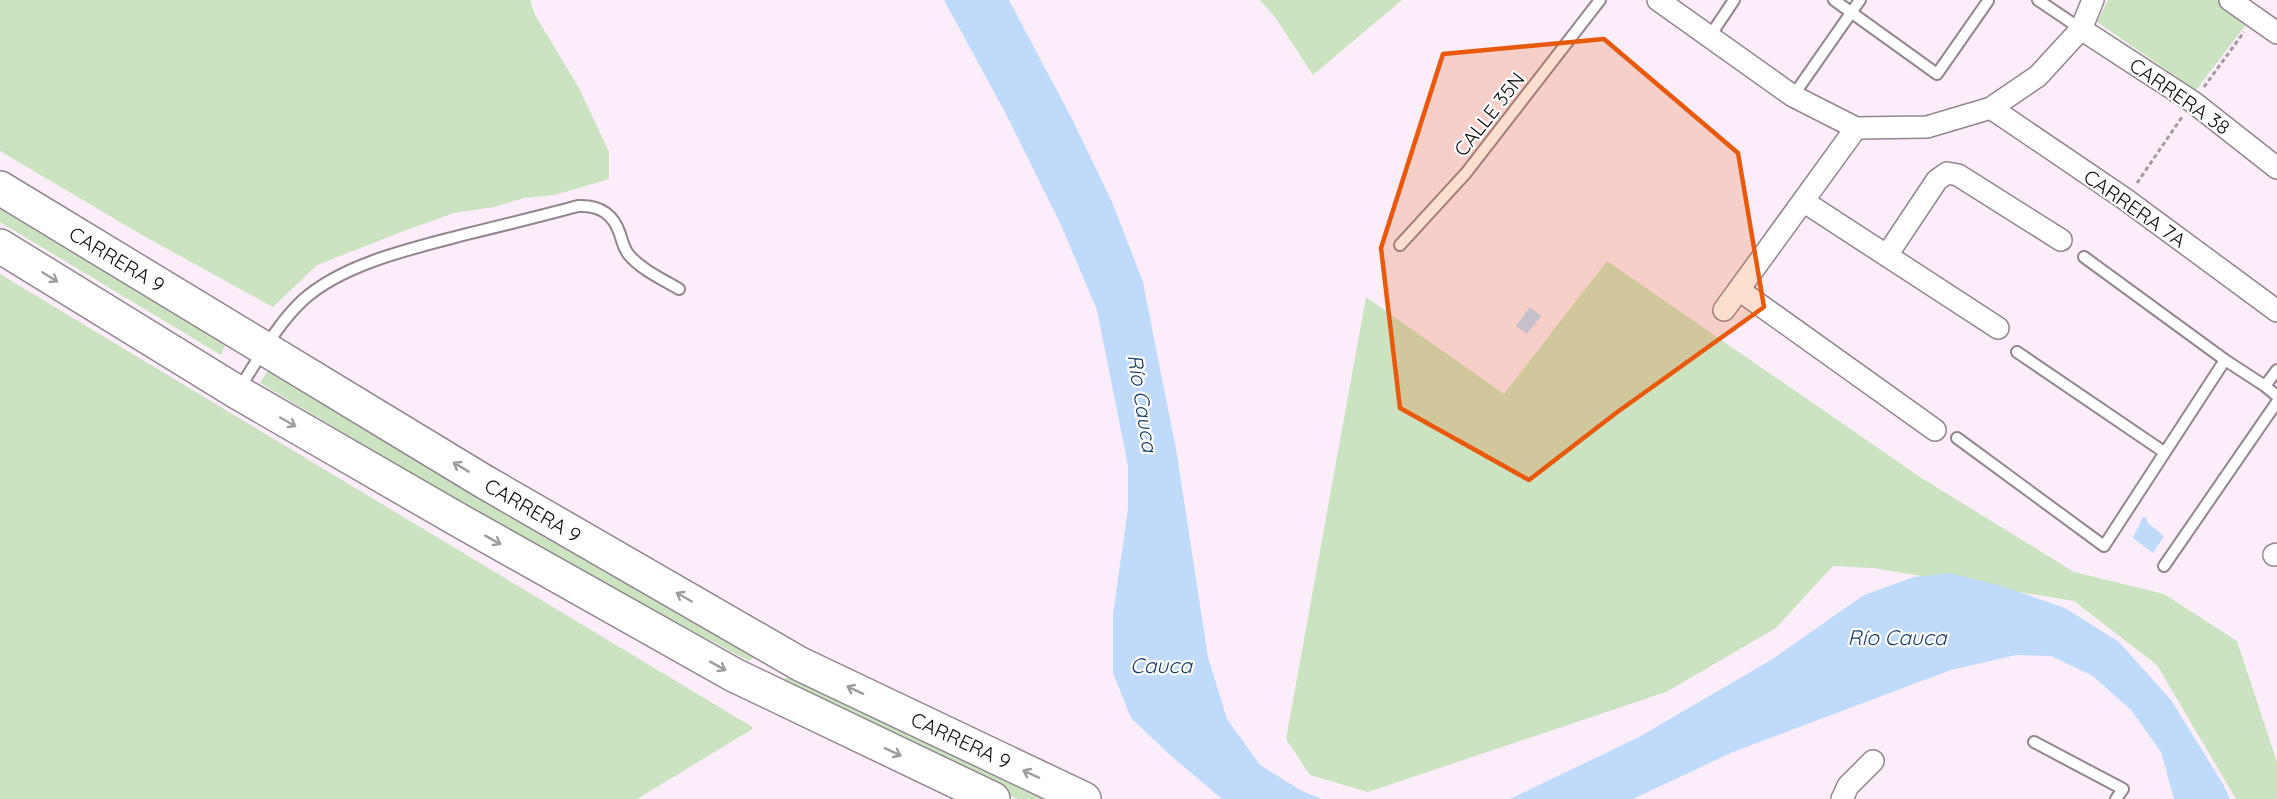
<svg xmlns="http://www.w3.org/2000/svg" width="2277" height="799" font-family="Quicksand,sans-serif">
<rect width="100%" height="100%" fill="#fbedf9"/>
<path fill="#cbe3c1" d="M0 0H530L535 15 579 88 609 152V179L555 195 524 198 494 207 454 213 404 231 317 265 273 307 142 235 0 151Z
M1260 0H1402L1313 75 1275 17Z
M2108 0H2218L2248 22 2196 90 2097 22Z
M0 202 227 340 221 355 0 222Z
M1607 261 1920 477 2074 572 2164 594 2237 641 2277 762V799H2236L2157 665 2074 601 1873 568 1833 566 1776 628 1666 692 1368 792 1310 775 1286 739 1366 297 1504 394Z
M0 274 754 728 637 799H0Z
M272 364 760 653 749 661 543 551 260 383Z
M792 676 1050 799H1018L775 682Z"/>
<path fill="#c0dafc" d="M944 0H1009L1073 121 1112 202 1143 282 1177 455 1208 657 1227 719 1260 765 1302 791 1322 799H1222L1169 754 1131 718 1113 673V614L1128 509V466L1097 310 1061 225 1005 112Z
M1530 307 1541 316 1527 334 1516 326Z
M2143 517H2146L2148 523 2164 536 2153 553 2133 538Z
M1950 573 2002 586 2065 608 2119 642 2171 700 2223 784 2230 799H2174L2161 752 2132 711 2093 676 2051 656 2016 655 1951 670 1733 752 1633 799H1510L1639 737 1771 660 1864 595 1914 577Z"/>
<g fill="none" stroke-linecap="round" stroke-linejoin="round">
<g stroke="#928691" stroke-width="14">
<path id="lane" d="M1834 0 1937 74 1988 1
M2038 0 2081 29
M1710 36 1734 0
M1793 96 1860 0
M1400 245 1466 173 1600 0
M2084 257 2225 360 2265 386
M2017 352 2164 452
M2277 370 2265 386 2277 396
M239 389C258 360 277 324 303 300 344 263 414 248 467 234 504 225 541 216 578 206 599 205 613 213 620 234 622 241 624 249 629 255 642 270 662 279 679 289
M1957 438 2104 546 2225 360
M2164 566 2277 402
M2034 742 2123 789 2116 799"/>
</g>
<g stroke="#928691" stroke-width="24">
<path id="street" d="M1658 0 1793 96 1856 128 1927 127 1991 108 2038 76 2081 29 2093 0
M2230 0 2277 33
M2081 29 2193 102 2277 168
M1991 108 2125 199 2277 311
M1803 201 1998 328
M1887 255 1937 180 1947 173 1958 175 2061 240
M1739 290 1935 430
M1724 310 1856 128
M2274 555 2277 554
M1842 799 1848 786 1873 761"/>
</g>
<g stroke="#928691" stroke-width="36">
<path id="primary" d="M0 188 483 481 800 664 1084 799
M0 246 237 392 462 522 734 675 993 799"/>
</g>
<path stroke="#a49aa3" stroke-width="3" stroke-dasharray="4.5 3" stroke-linecap="butt" d="M2204 87 2244 32
M2137 183 2182 117"/>
<use href="#lane" stroke="#fff" stroke-width="10"/>
<use href="#street" stroke="#fff" stroke-width="21"/>
<use href="#primary" stroke="#fff" stroke-width="33"/>
</g>
<defs><path id="oneway-shaft" d="M-6 0H5M1.5-3L5.5 0L1.5 3" fill="none" stroke-width="1.6" stroke-linecap="round" stroke-linejoin="round" transform="scale(1.5)"/></defs>
<g stroke="#9f9d9f">
<use href="#oneway-shaft" transform="translate(50 277) rotate(32)"/>
<use href="#oneway-shaft" transform="translate(288 422) rotate(30)"/>
<use href="#oneway-shaft" transform="translate(461 467) rotate(-149)"/>
<use href="#oneway-shaft" transform="translate(493 540) rotate(29)"/>
<use href="#oneway-shaft" transform="translate(684 597) rotate(-150)"/>
<use href="#oneway-shaft" transform="translate(718 666) rotate(29)"/>
<use href="#oneway-shaft" transform="translate(855 690) rotate(-155)"/>
<use href="#oneway-shaft" transform="translate(893 752) rotate(25)"/>
<use href="#oneway-shaft" transform="translate(1031 774) rotate(-155)"/>
</g>
<path fill="#e8590c" fill-opacity="0.2" stroke="#e8590c" stroke-width="4.5" stroke-linejoin="round" d="M1604 39 1738 153 1764 307 1616 413 1529 480 1400 408 1381 248 1443 54Z"/>
<g text-anchor="middle" dominant-baseline="central" stroke-width="4.5" stroke-linejoin="round" paint-order="stroke">
<g font-size="20" fill="#0f0b0f" stroke="#fff">
<text transform="translate(2180 96) rotate(35)">CARRERA 38</text>
<text transform="translate(1489 114) rotate(-52)">CALLE 35N</text>
<text transform="translate(2135 208) rotate(35)">CARRERA 7A</text>
<text transform="translate(117 259) rotate(31)">CARRERA 9</text>
<text transform="translate(533 510) rotate(30)">CARRERA 9</text>
<text transform="translate(961 740) rotate(25)">CARRERA 9</text>
</g>
<g font-size="21" font-style="italic" fill="#1a3d67" stroke="#fff">
<text transform="translate(1143 403) rotate(81)">Río Cauca</text>
<text x="1897" y="637">Río Cauca</text>
<text x="1161" y="665">Cauca</text>
</g>
</g>
</svg>
